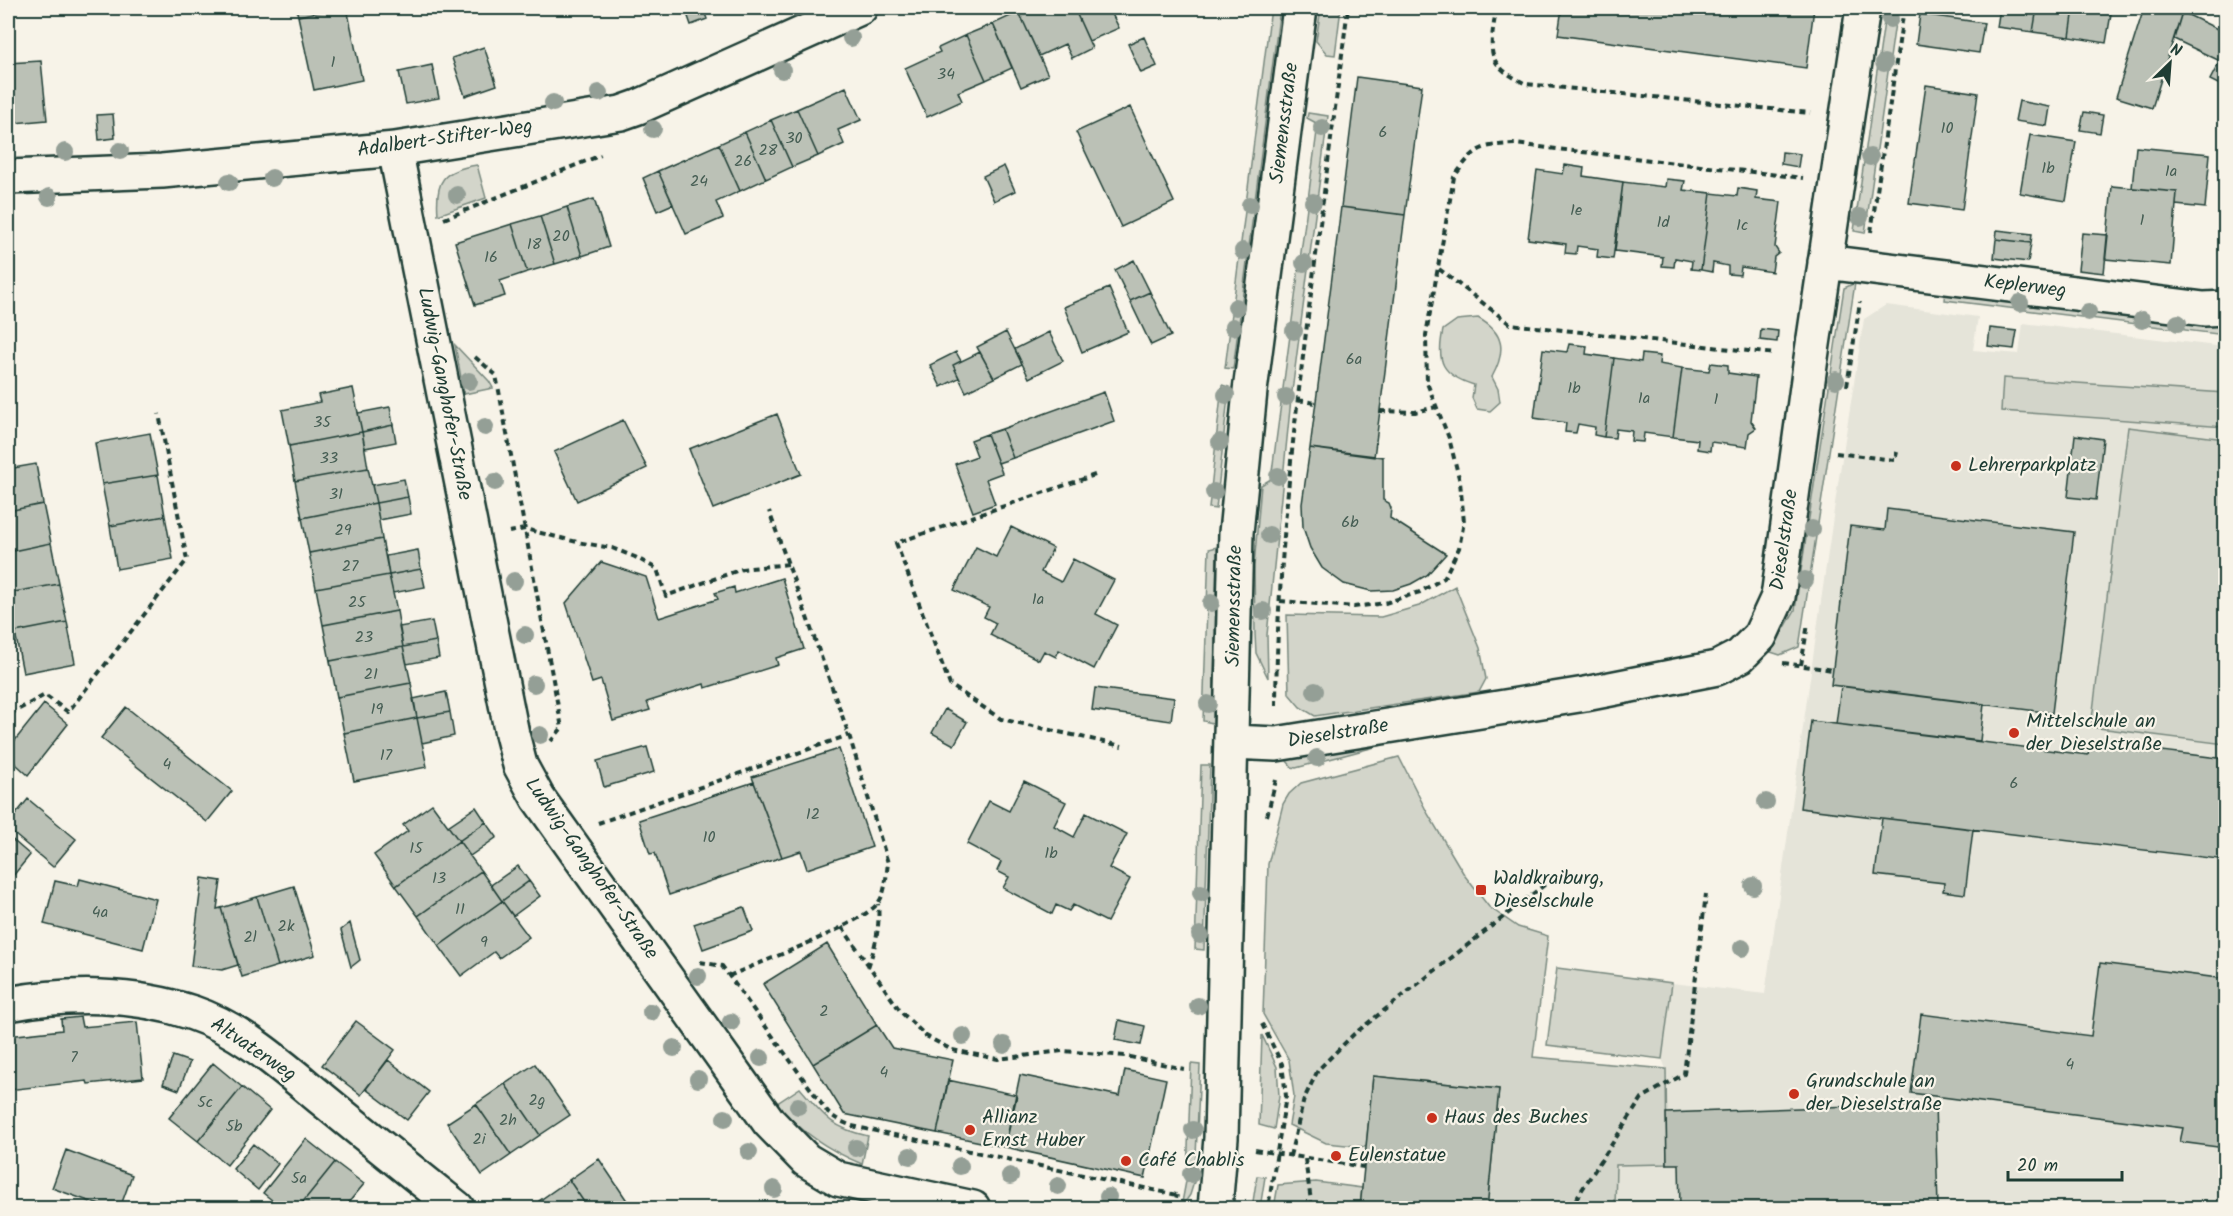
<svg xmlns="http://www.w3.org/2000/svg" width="2233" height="1216" font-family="Kalam,sans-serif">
<rect width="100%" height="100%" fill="#f7f3e8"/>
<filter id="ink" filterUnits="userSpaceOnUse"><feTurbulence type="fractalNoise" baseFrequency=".0167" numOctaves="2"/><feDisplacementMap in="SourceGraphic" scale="12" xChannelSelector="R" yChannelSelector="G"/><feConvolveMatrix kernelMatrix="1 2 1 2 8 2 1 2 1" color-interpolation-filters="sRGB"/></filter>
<g filter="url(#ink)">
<path fill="#e5e4d9" d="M1886 305 1978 317 1973 350 2019 354 2023 323 2225 347V1208H1615V1165L1667 1164 1666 1069 1662 1059 1672 983 1765 994 1835 503 1864 319Z"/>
<path fill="#d3d5ca" stroke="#79897f" stroke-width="1.5" d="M1271 8H1280L1233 369 1225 368Z
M1321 8H1341L1335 55 1327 54 1316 41Z
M1886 8 1897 9 1865 233 1854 231Z
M1308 113 1328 116 1291 399 1267 635 1268 678 1256 653 1255 634 1254 566 1261 485 1271 479 1318 124 1307 118Z
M477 165 486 198 438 215C435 180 443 170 477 165Z
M1855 283 1799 647 1780 655 1771 652 1795 610 1844 288Z
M1946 289 2225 324V335L1945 300Z
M1478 318C1505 333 1506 351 1492 377L1498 389 1500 402 1490 411 1477 409 1472 398 1474 385C1442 375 1436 362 1443 330L1457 320Z
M455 345 489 381 493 388 464 394Z
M2003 378 2225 393V427L2001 411Z
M1222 385 1229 387 1216 509 1209 508Z
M2128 427 2225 439V744L2091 727Z
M1217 547 1213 723 1203 721 1209 549Z
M1455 586 1480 648 1486 679 1479 692 1315 716 1300 707 1289 694 1287 615 1381 617 1419 606Z
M1380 743 1382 745 1296 768 1292 767 1287 761 1300 755Z
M1399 757 1428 814 1465 876 1489 907 1518 927 1548 936 1533 1057 1666 1069 1667 1164 1616 1165 1615 1208H1487L1499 1089 1373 1076 1366 1147 1326 1143 1289 1125 1294 1096 1289 1060 1263 1014 1268 864 1283 804 1289 794 1301 783Z
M1201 765H1210L1204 950 1195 949Z
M1557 968 1672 983 1662 1059 1547 1045Z
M1262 1035 1277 1067 1279 1096 1274 1129 1259 1125Z
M1191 1064 1200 1065 1195 1179 1190 1195 1181 1208 1187 1176Z
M800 1088C823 1115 831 1128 868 1136L862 1164C830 1151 799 1130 776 1104Z
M1257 1176 1265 1177 1260 1208H1252Z
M1316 1182 1362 1188 1360 1208H1274L1278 1185Z"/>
<path fill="#bbc1b6" stroke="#1f3d34" stroke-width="1.5" d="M296 8H338L298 16Z
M338 8H347L362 80 314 90 298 16Z
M685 8H703L707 19 691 25Z
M1029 8H1074L1092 48 1072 58 1065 44 1039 56 1019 12Z
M1074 8H1109L1119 28 1089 41Z
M1385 8H1447V15Z
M1562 8H1814L1806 68 1558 35Z
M2000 8H2037L2033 32 1997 27Z
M2037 8H2074L2070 37 2033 32Z
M2074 8H2112L2106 43 2070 37Z
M2144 8H2172L2182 12 2152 108 2116 97Z
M1019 12 1048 75 1021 87 993 24Z
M2182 12 2226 33V49L2220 61 2174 39Z
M1920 14 1984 23 1979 53 1916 44Z
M993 24 1012 68 986 80 966 35Z
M966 35 986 80 958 92 962 101 927 117 905 68 940 52 938 48Z
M1144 37 1157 66 1141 73 1128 44Z
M484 47 497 85 465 96 452 58Z
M2226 49V88L2210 80Z
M41 61 47 120 14 123 8 63Z
M8 63 14 123 8 124Z
M432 65 439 98 406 104 399 72Z
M1357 77 1422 86 1405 215 1341 207Z
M1926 85 1978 93 1962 210 1909 203Z
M846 87 861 120 838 130 844 144 818 156 797 109Z
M2019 101 2050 107 2047 126 2015 121Z
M1130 107 1174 202 1121 227 1076 132Z
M797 109 818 156 792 167 771 120Z
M2084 112 2103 115 2100 133 2080 130Z
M113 114 115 138 99 140 97 115Z
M771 120 792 167 766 179 745 132Z
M745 132 766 179 740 191 719 144Z
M2030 135 2076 142 2066 201 2020 193Z
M719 144 740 191 716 202 723 218 686 234 658 171Z
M2136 147 2210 154 2205 208 2176 205 2177 192 2132 188Z
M1782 152 1800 154 1798 167 1781 164Z
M1565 165 1584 168 1583 176 1623 182 1613 259 1597 257 1598 249 1577 246 1576 254 1565 253 1566 244 1528 239 1537 170 1563 174Z
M1004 166 1015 191 994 201 983 176Z
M658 171 673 204 657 211 643 178Z
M1666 179 1685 181 1683 190 1711 193 1701 270 1691 269 1692 261 1675 258 1674 267 1662 266 1663 257 1615 251 1623 182 1665 187Z
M2112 186 2177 192 2171 265 2105 259Z
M1738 188 1757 191 1756 199 1781 202 1775 247 1779 253 1774 257 1772 272 1741 267 1740 275 1728 274V266L1713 263 1712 272 1701 270 1711 193 1737 196Z
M594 199 609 247 582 256 567 207Z
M567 207 582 256 555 264 540 216Z
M1341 207 1405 215 1374 457 1310 448Z
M540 216 555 264 527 272 512 224Z
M512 224 527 272 500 281 505 296 475 305 455 242Z
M1997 230 2032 234 2031 243 1996 239Z
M2082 233 2108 235 2104 273 2078 270Z
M1996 239 2031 243 2028 262 1994 258Z
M1134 260 1150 292 1130 301 1115 270Z
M1109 288 1128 332 1082 352 1064 307Z
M1150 292 1171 336 1151 345 1130 301Z
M1990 328 2017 331 2014 349 1988 346Z
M1761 329 1778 331 1777 342 1760 340Z
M1006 332 1022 364 994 378 977 347Z
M1049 332 1063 361 1029 378 1015 349Z
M1569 344 1587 346 1586 354 1614 358 1604 437 1594 435 1595 427 1578 424 1576 433 1565 432 1566 423 1534 418 1543 349 1567 352Z
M956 352 961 361 953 365 959 378 941 387 930 365Z
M980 352 994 378 966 392 953 365Z
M1642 354 1660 356 1659 364 1682 368 1673 437 1644 433 1643 442 1631 441 1632 431 1616 429 1615 438 1604 437 1614 358 1641 362Z
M1711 363 1728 365V373L1756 377 1751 421 1756 428 1749 433 1747 447 1711 442 1710 451 1697 449 1698 440 1673 437 1682 368 1709 371Z
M353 388 362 432 289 446 282 410 320 402 318 395Z
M1104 392 1114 421 1013 458 1002 429Z
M390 407 393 425 362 432 358 413Z
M777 414 801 474 713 509 689 449Z
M623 420 647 468 577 501 554 452Z
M393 425 396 442 365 448 362 432Z
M1002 429 1013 458 998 463 987 434Z
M362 432 368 468 295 481 289 446Z
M150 433 158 475 102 484 95 443Z
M987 434 1002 473 986 479 995 504 973 512 955 464 977 456 971 440Z
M2075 435 2103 439 2096 500 2068 497Z
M1310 448 1383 457V500L1389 503 1391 508 1390 518 1446 554 1427 575 1411 584 1393 590 1371 591 1344 584 1322 568 1310 548 1303 527 1302 504Z
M36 464 43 504 8 511V469Z
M368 468 376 503 302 518 295 481Z
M158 475 165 516 110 526 102 484Z
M404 479 408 497 376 503 372 485Z
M408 497 411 514 379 520 376 503Z
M376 503 382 539 309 553 302 518Z
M43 504 51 543 8 552V511Z
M1887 509 2074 532 2052 713 1831 685 1850 526 1885 530Z
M165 516 173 559 117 569 110 526Z
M1011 527 1053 548 1041 572 1061 582 1073 559 1114 580 1096 614 1117 625 1094 669 1059 650 1056 657 1044 651 1039 660 990 635 996 623 984 617 989 607 954 590 976 547 996 557Z
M382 539 389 575 316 588 309 553Z
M51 543 59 584 8 593V552Z
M418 550 421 569 389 575 386 556Z
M601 562 646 577 659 618 718 599 715 593 734 587 735 593 782 578 804 649 776 658 778 665 705 688 704 684 647 702 650 710 613 721 601 680 592 683 566 603Z
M421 569 425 587 393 593 389 575Z
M389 575 397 611 323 625 316 588Z
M59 584 67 622 15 632 8 593Z
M397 611 403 647 330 661 323 625Z
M432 621 436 641 403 647 399 627Z
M67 622 75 663 23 673 15 632Z
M436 641 439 658 407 664 403 647Z
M403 647 411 683 337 697 330 661Z
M411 683 417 718 344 733 337 697Z
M1841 686 1984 704 1980 741 1836 724Z
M1095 688 1174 698 1171 721 1092 710Z
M446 692 450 712 417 718 413 699Z
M44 704 68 724 28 775 8 757V749Z
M126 707 232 791 207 822 101 738Z
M945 709 967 722 954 745 932 733Z
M450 712 454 736 422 743 417 718Z
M417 718 427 767 354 781 344 733Z
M1811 721 2088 755 2090 742 2226 759V860L1800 808Z
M647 747 654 772 604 787 597 761Z
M839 749 872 847 807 869 801 851 782 857 752 777Z
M1024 781 1066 802 1054 826 1074 837 1086 813 1127 834 1109 868 1130 879 1107 922 1073 905 1069 911 1056 905 1052 914 1003 888 1009 877 997 871 1001 862 967 844 989 801 1009 811Z
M754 782 782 857 669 895 655 853 650 854 639 820Z
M28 799 76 839 53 867 8 829V824Z
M432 804 459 841 396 886 374 855 408 831 403 825Z
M476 807 486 822 459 841 448 826Z
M1882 818 1973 829 1965 894 1943 891 1944 883 1875 875Z
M486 822 497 837 470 856 459 841Z
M8 836 30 855 8 882Z
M459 841 481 871 418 916 396 886Z
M518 866 529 881 502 901 491 885Z
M481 871 502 901 439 946 418 916Z
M202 878 221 881 217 909 221 908 238 965 222 970 191 966Z
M80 879 156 899 143 949 44 924 55 881 78 886Z
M529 881 540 896 513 916 502 901Z
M294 886 315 955 278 966 257 897Z
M257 897 278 966 242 977 221 908Z
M502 901 529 937 499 958 494 952 461 976 439 946Z
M744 907 753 931 703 949 694 924Z
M350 923 360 960 351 967 341 930Z
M827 944 877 1025 813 1064 763 984Z
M2100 963 2226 979 2225 1148 2180 1142 2183 1128 1911 1093 1921 1014 2091 1036Z
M80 1017 82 1027 137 1022 143 1078 88 1084 87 1081 8 1090V1036L62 1030 61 1019Z
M1119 1020 1145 1026 1141 1045 1115 1040Z
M356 1021 395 1050 361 1095 322 1065Z
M877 1025 892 1048 953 1060 937 1133 844 1114 813 1064Z
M173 1056 190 1062 179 1090 163 1084Z
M388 1060 429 1092 407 1120 366 1089Z
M213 1063 242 1087 198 1141 169 1118Z
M535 1064 570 1115 540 1135 505 1084Z
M1125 1070 1166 1079 1145 1178 1005 1147 1020 1075 1120 1096Z
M1373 1076 1499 1089 1487 1208H1360Z
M948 1080 1017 1095 1005 1147 937 1133Z
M505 1084 540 1135 511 1155 476 1104Z
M242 1087 270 1110 227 1165 198 1141Z
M1935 1103 1938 1208H1680L1679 1164H1667L1666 1113Z
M476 1104 511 1155 482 1175 447 1123Z
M306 1139 335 1162 298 1208H282L263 1193Z
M253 1144 278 1164 258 1190 233 1169Z
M66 1150 132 1175 120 1208H108L52 1188Z
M599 1159 632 1208H588L569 1180Z
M335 1162 364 1184 344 1208H298Z
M569 1180 588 1208H544L539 1201Z"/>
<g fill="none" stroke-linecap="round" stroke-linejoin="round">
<g stroke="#1f3d34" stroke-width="38">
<path id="street" d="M395 149 512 734 520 765 538 798 769 1122 806 1160 838 1179 973 1208
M8 177 162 171 395 149 621 113 638 107 860 8
M1825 262 2204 309 2226 308
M1232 742 1276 744 1585 694 1717 668 1740 656 1760 636 1778 597 1811 358 1863 8
M8 1004C68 993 134 993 193 1013 241 1029 283 1067 322 1099 367 1136 412 1172 457 1208
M1215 1208 1221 1138 1236 533 1250 391 1300 8"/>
</g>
<path stroke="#1f3d34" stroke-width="4" stroke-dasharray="6 4.5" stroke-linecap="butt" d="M1496 8C1491 50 1482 63 1526 84L1810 113
M444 219 601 155
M1871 232 1904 8
M1439 269 1510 324 1775 354
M475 357 496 375 562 728 551 741
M1847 386 1860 302
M1298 400 1316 403
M1380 411 1415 412 1436 407
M1836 453 1895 460 1897 452
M1095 475 896 543 950 685 1001 719 1122 746
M509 532 525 529 577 542 612 548 635 557 657 569 666 596 742 569 788 564
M1280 601 1354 607 1385 603 1420 592 1444 578 1459 548 1464 522 1460 482 1449 438 1427 383 1426 335 1454 177C1475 148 1479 145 1515 144L1803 178
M1783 663 1833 670
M1801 665 1808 624
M1276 706C1277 573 1292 441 1309 309 1322 208 1335 108 1348 8
M10 714 45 695 68 712 187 560 159 414
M1267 816 1276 780
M598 823 849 735
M842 927 901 1012 926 1036 952 1050 998 1059 1062 1051 1126 1056 1184 1069
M700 962 722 966 828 1113 840 1121 852 1126 1177 1195
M868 967C876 945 880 926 878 904
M729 976C760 962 860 926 878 903 886 893 886 876 888 863L849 735 769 511
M1262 1024 1282 1064 1286 1096 1268 1208
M1255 1150 1364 1167
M1290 1156 1304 1099 1318 1070 1354 1034 1548 882
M1305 1159 1312 1208
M1174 1208 1177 1195
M1570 1208 1642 1098 1684 1074 1706 894"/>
<use href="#street" stroke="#f7f3e8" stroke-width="33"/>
</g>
<g fill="#949f96">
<circle cx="1890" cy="19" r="9"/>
<circle cx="851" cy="38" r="9"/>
<circle cx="1884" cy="63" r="9"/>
<circle cx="782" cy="70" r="9"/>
<circle cx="599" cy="93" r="9"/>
<circle cx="553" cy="103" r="9"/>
<circle cx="1322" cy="128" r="9"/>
<circle cx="653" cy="129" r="9"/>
<circle cx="120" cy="151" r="9"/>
<circle cx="65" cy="152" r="9"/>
<circle cx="1870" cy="157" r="9"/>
<circle cx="272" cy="178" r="9"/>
<circle cx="229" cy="182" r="9"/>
<circle cx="457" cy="195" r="9"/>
<circle cx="49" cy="197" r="9"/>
<circle cx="1313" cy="202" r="9"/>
<circle cx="1250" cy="205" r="9"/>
<circle cx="1860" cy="217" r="9"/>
<circle cx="1243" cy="251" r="9"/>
<circle cx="1304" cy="263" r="9"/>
<circle cx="2020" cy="303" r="9"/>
<circle cx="1236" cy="307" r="9"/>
<circle cx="2088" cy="312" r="9"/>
<circle cx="2142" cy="320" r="9"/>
<circle cx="2178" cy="323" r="9"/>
<circle cx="1233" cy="327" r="9"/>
<circle cx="1294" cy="331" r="9"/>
<circle cx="1836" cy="380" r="9"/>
<circle cx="469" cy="381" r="9"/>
<circle cx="1226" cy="395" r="9"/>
<circle cx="1286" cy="397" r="9"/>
<circle cx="485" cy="427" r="9"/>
<circle cx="1220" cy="442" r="9"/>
<circle cx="1278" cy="476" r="9"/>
<circle cx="495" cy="482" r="9"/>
<circle cx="1214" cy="492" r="9"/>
<circle cx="1812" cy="529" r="9"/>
<circle cx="1269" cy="535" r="9"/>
<circle cx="1805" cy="580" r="9"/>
<circle cx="514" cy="581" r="9"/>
<circle cx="1211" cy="603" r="9"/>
<circle cx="1263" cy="611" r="9"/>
<circle cx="525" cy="635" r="9"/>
<circle cx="534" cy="684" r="9"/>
<circle cx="1315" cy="691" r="9"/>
<circle cx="1208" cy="704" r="9"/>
<circle cx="540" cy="735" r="9"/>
<circle cx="1317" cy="758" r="9"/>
<circle cx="1766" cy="802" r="9"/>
<circle cx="1753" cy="886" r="9"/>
<circle cx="1201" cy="893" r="9"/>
<circle cx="1200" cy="935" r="9"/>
<circle cx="1742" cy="948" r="9"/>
<circle cx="698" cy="976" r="9"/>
<circle cx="1198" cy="1006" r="9"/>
<circle cx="651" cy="1012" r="9"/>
<circle cx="731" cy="1022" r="9"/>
<circle cx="963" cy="1036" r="9"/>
<circle cx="1004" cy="1045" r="9"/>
<circle cx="674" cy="1048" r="9"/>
<circle cx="761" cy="1058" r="9"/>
<circle cx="698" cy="1079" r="9"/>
<circle cx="798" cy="1106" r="9"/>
<circle cx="725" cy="1118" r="9"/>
<circle cx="1193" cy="1130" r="9"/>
<circle cx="856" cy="1148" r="9"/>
<circle cx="749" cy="1152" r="9"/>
<circle cx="910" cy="1156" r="9"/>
<circle cx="960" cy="1166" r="9"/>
<circle cx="1191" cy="1174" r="9"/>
<circle cx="1010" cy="1176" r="9"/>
<circle cx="1058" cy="1186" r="9"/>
<circle cx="774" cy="1189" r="9"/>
<circle cx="1108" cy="1197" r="9"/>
</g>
</g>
<g fill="#c8321e" stroke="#f7f3e8" stroke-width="2">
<circle cx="1956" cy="466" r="6"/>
<circle cx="2014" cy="733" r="6"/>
<rect x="1475" y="884" width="12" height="12" rx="3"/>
<circle cx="1794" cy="1094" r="6"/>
<circle cx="1432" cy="1118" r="6"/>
<circle cx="970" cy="1130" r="6"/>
<circle cx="1336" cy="1156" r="6"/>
<circle cx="1126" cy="1161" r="6"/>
</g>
<g text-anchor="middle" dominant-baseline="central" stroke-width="4.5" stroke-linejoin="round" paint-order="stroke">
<g font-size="16" fill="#465e54">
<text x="333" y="62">1</text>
<text x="946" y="74">34</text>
<text x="1947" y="128">10</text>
<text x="1383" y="132">6</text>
<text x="794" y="138">30</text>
<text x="768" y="150">28</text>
<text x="743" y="161">26</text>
<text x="2048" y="168">1b</text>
<text x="2171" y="171">1a</text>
<text x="699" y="181">24</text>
<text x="1576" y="210">1e</text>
<text x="2142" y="220">1</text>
<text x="1663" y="222">1d</text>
<text x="1742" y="225">1c</text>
<text x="561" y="236">20</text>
<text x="534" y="244">18</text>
<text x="491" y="257">16</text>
<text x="1354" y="359">6a</text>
<text x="1574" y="388">1b</text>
<text x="1644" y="398">1a</text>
<text x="1716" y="399">1</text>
<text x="322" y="422">35</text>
<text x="329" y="458">33</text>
<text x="336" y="494">31</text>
<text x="1350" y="522">6b</text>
<text x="343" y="530">29</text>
<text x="350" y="566">27</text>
<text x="1038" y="599">1a</text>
<text x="357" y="602">25</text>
<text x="364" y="637">23</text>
<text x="371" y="674">21</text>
<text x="377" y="709">19</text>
<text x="386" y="755">17</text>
<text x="167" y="764">4</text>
<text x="2014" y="783">6</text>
<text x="813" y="814">12</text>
<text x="709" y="837">10</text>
<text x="416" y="848">15</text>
<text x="1051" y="853">1b</text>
<text x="439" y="878">13</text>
<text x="460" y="909">11</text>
<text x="100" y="912">4a</text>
<text x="286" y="926">2k</text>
<text x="250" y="937">2l</text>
<text x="484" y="942">9</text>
<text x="824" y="1011">2</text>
<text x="74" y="1057">7</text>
<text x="2070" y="1064">4</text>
<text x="884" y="1072">4</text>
<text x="537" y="1100">2g</text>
<text x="205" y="1102">5c</text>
<text x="508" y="1120">2h</text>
<text x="234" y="1126">5b</text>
<text x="479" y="1139">2i</text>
<text x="299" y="1178">5a</text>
</g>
<g font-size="20" fill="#1f3d34" stroke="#f7f3e8">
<text transform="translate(1285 123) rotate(-83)">Siemensstraße</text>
<text transform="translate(445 139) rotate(-8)">Adalbert-Stifter-Weg</text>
<text transform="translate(2025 287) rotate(7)">Keplerweg</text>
<text transform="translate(444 394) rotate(79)">Ludwig-Ganghofer-Straße</text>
<text transform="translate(1785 540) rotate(-82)">Dieselstraße</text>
<text transform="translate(1235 606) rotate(-89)">Siemensstraße</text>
<text transform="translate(1338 734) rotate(-9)">Dieselstraße</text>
<text transform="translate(591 869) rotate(55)">Ludwig-Ganghofer-Straße</text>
<text transform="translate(253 1050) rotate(34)">Altvaterweg</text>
</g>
<g font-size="20" fill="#1f3d34" stroke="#f7f3e8" text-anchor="start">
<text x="1968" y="466">Lehrerparkplatz</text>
<text x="2026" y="722">Mittelschule an<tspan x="2026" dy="23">der Dieselstraße</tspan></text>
<text x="1493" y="879">Waldkraiburg,<tspan x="1493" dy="23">Dieselschule</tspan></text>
<text x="1806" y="1082">Grundschule an<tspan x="1806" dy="23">der Dieselstraße</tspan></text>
<text x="982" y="1118">Allianz<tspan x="982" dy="23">Ernst Huber</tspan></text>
<text x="1444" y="1118">Haus des Buches</text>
<text x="1348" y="1156">Eulenstatue</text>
<text x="1138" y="1161">Café Chablis</text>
</g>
</g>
<rect width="2233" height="1216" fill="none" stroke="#f7f3e8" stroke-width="30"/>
<rect x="15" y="15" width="2203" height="1186" fill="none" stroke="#1f3d34" stroke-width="2" filter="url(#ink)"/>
<g transform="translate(2170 63) rotate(25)" stroke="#f7f3e8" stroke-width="4.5" paint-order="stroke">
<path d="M0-4.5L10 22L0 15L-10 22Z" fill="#1f3d34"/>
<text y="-9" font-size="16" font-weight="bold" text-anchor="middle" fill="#1f3d34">N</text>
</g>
<path d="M2008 1171v9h114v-9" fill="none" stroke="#1f3d34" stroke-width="3"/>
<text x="2017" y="1171" font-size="18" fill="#1f3d34" stroke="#f7f3e8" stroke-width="4.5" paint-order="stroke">20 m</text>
</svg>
